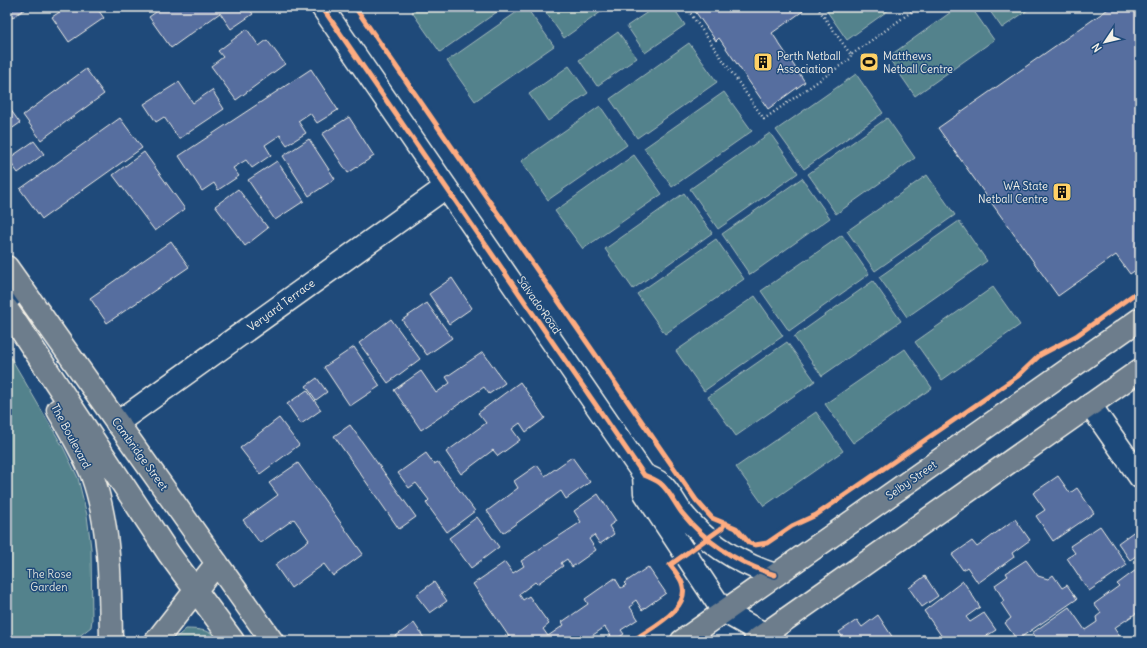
<svg xmlns="http://www.w3.org/2000/svg" width="1147" height="648" font-family="Delius,sans-serif">
<rect width="100%" height="100%" fill="#1f4a7a"/>
<filter id="ink" filterUnits="userSpaceOnUse"><feTurbulence type="fractalNoise" baseFrequency=".025" numOctaves="2"/><feDisplacementMap in="SourceGraphic" scale="8" xChannelSelector="R" yChannelSelector="G"/><feConvolveMatrix kernelMatrix="1 2 1 2 8 2 1 2 1" color-interpolation-filters="sRGB"/></filter>
<g filter="url(#ink)">
<path fill="#53828c" stroke="#a4baba" d="M419 7H504L440 52 412 12Z
M524 7H526L554 46 475 101 447 61Z
M542 7H608L564 38Z
M655 7H673L685 25 645 53 627 26Z
M824 7H893L847 40Z
M958 7H971L994 40 915 96 888 57Z
M987 7H1032L1002 28Z
M618 32 637 58 597 86 579 60Z
M689 43 717 82 637 138 610 99Z
M569 66 588 93 548 121 529 94Z
M856 74 883 113 804 169 776 130Z
M724 92 752 131 672 187 644 148Z
M600 106 627 145 548 200 521 161Z
M887 118 915 158 836 214 808 174Z
M770 133 798 173 718 229 690 189Z
M634 155 662 194 583 249 555 211Z
M927 175 955 215 875 271 847 231Z
M802 178 830 218 750 275 722 234Z
M684 193 712 233 633 289 605 249Z
M959 221 987 261 907 317 879 277Z
M842 235 869 274 789 331 761 291Z
M716 239 744 279 665 334 637 294Z
M873 281 901 321 822 376 794 337Z
M993 287 1020 325 942 380 915 342Z
M755 296 783 336 704 391 676 351Z
M787 342 815 381 736 436 708 397Z
M905 349 932 388 853 443 825 404Z
M7 351 63 447 78 478 87 515 91 548 92 620 91 627 73 641H7Z
M816 412 843 451 764 506 736 467Z
M186 629C198 629 213 630 221 641H172Z"/>
<path fill="#576e9f" stroke="#f4f1e8" d="M7 7H28L7 21Z
M67 7H96L104 18 69 42 52 17Z
M163 7H248L253 14 231 29 220 13 171 48 149 17Z
M692 7H800L803 11 772 33 805 82 768 109 719 38 716 41Z
M1111 7H1140V267L1130 274 1116 255 1058 296 938 128Z
M247 29 259 46 267 40 285 64 236 100 211 66 223 57 218 51Z
M86 69 104 94 41 140 23 115Z
M311 69 338 110 317 123 310 113 298 121 306 133 287 145 280 135 265 145 271 155 252 168 246 160 233 168 239 176 218 190 214 183 202 191 179 156Z
M179 82 193 103 212 90 224 109 179 139 164 117 156 122 144 104Z
M10 109 20 123 7 132V111Z
M349 117 374 156 348 173 322 134Z
M120 118 142 148 42 219 20 189Z
M309 139 335 179 309 196 283 156Z
M34 141 44 154 18 173 8 159Z
M144 152 185 209 155 231 113 175Z
M277 161 304 201 275 220 248 180Z
M238 189 268 228 245 246 215 206Z
M171 241 189 267 107 323 90 298Z
M452 278 472 308 449 324 429 294Z
M427 303 452 338 427 355 402 320Z
M391 319 420 359 388 383 359 343Z
M354 347 380 386 350 406 324 367Z
M483 352 505 383 489 394 484 387 421 430 394 390 421 371 436 393 450 383 446 377Z
M317 378 327 392 316 400 306 386Z
M520 382 545 418 526 432 520 423 512 429 520 440 498 456 493 450 461 474 446 452 486 423 478 413Z
M307 390 321 410 301 424 287 404Z
M279 418 299 445 260 474 240 448Z
M350 425 416 517 399 529 334 436Z
M426 453 434 464 438 462 475 511 447 532 426 503 429 500 416 483 409 488 398 473Z
M572 457 590 482 566 499 561 491 503 533 487 511 518 488 514 481 537 465 545 476Z
M298 463 363 554 333 576 324 564 291 588 275 565 309 540 294 519 260 543 243 520 278 495 269 483Z
M1058 476 1070 493 1077 488 1094 513 1053 541 1036 516 1045 510 1033 493Z
M598 494 616 521 609 526 614 534 600 544 594 535 589 539 596 550 572 567 567 559 561 563 563 566 537 584 535 582 519 594 523 600 529 596 549 624 543 629 548 636 564 625 562 622 588 604 585 599 615 578 621 588 626 585 624 583 648 567 666 593 642 610 636 600 632 603 633 605 630 607 638 619 621 630 624 634 614 641 605 627 584 641H512L473 584 505 562 513 573 524 566 521 561 581 522 574 511Z
M477 517 499 547 471 568 449 538Z
M1015 519 1030 540 1012 553 1014 557 978 583 967 567 963 570 952 555 972 541 977 547Z
M1100 526 1127 565 1089 591 1067 558 1075 553 1070 546Z
M1136 530 1140 535V553L1130 560 1118 543Z
M1026 560 1038 576 1048 579 1053 575 1062 588 1067 585 1077 599 1017 640 1005 623 1011 618 1001 603 1004 601 995 585 1008 576 1006 573Z
M1136 570 1140 575V615L1138 612 1114 628 1120 637 1114 641H1038L1032 633 1069 607 1085 630 1097 622 1096 617 1101 613 1094 604 1119 586 1117 584Z
M925 576 938 596 922 607 909 588Z
M963 581 980 607 966 617 970 622 984 613 996 630 979 641H945L924 611Z
M434 582 447 601 430 613 416 595Z
M878 615 895 641H845L839 632 857 620 862 627Z
M414 623 426 641H389Z"/>
<g fill="none" stroke-linecap="round" stroke-linejoin="round">
<g stroke="#f4f1e8" stroke-width="25">
<path id="minor" d="M322 7 644 475C649 477 656 480 660 483 669 490 675 504 682 513 707 544 738 563 775 575
M7 299 21 288
M1090 405 1140 477
M117 423 446 187
M644 475 645 493 723 611 764 634 769 641"/>
</g>
<g stroke="#f4f1e8" stroke-width="25">
<path id="primary" d="M7 267 272 641
M7 309 169 554 233 641
M58 410C70 431 83 452 92 475 111 528 110 586 111 641
M156 641 217 563
M682 641 1140 319
M755 641 1140 370"/>
</g>
<path stroke="#f4f1e8" stroke-width="2.5" stroke-dasharray="1 3" stroke-linecap="butt" d="M686 7 764 119 850 59 851 55
M817 7 851 55 918 7"/>
<use href="#minor" stroke="#1f4a7a" stroke-width="22"/>
<use href="#primary" stroke="#6d7d8c" stroke-width="22"/>
<g stroke="#1f4a7a" stroke-width="8">
<path id="cycleway" d="M322 7 644 475C649 477 656 480 660 483 669 490 675 504 682 513 707 544 738 563 775 575
M355 7 696 500 712 518 736 528 749 543 755 545 767 543 792 526 816 515 1018 376 1040 355 1076 336 1140 290
M633 641C650 628 692 609 682 583 680 577 674 570 670 565L722 528 725 523"/>
</g>
<use href="#cycleway" stroke="#ffac80" stroke-width="5"/>
</g>
</g>
<defs>
<g id="building-square" transform="scale(1)"><rect x="-9" y="-9" width="18" height="18" rx="4" fill="#ffd166" stroke="#1f4a7a"/><path d="M-4-6H4V6H1V3H-1V6H-4ZM-2.5-4.3h1.7v1.8h-1.7ZM.8-4.3h1.7v1.8H.8ZM-2.5-1h1.7V.8h-1.7ZM.8-1h1.7V.8H.8Z" fill="#111"/></g>
<g id="stadium-square" transform="scale(1)"><rect x="-9" y="-9" width="18" height="18" rx="4" fill="#ffd166" stroke="#1f4a7a"/><path d="M0-5a6.5 5 0 1 0 0 10a6.5 5 0 1 0 0-10ZM-3.5-1.8h7v3.6h-7Z" fill="#111"/></g>
</defs>
<g fill-rule="evenodd">
<use href="#building-square" x="763" y="62"/>
<use href="#stadium-square" x="869" y="62"/>
<use href="#building-square" x="1062" y="192"/>
</g>
<g text-anchor="middle" dominant-baseline="central" stroke-width="3" stroke-linejoin="round" paint-order="stroke">
<g font-size="11" fill="#f4f1e8" stroke="#1f4a7a" text-anchor="start">
<text x="777" y="56">Perth Netball<tspan x="777" dy="13">Association</tspan></text>
<text x="883" y="56">Matthews<tspan x="883" dy="13">Netball Centre</tspan></text>
<text x="1048" y="186" text-anchor="end">WA State<tspan x="1048" dy="13">Netball Centre</tspan></text>
</g>
<g font-size="11" fill="#f4f1e8" stroke="#1f4a7a">
<text transform="translate(281 305) rotate(-36)">Veryard Terrace</text>
<text transform="translate(539 305) rotate(55)">Salvado Road</text>
<text transform="translate(71 436) rotate(62)">The Boulevard</text>
<text transform="translate(140 454) rotate(54)">Cambridge Street</text>
<text transform="translate(911 480) rotate(-35)">Selby Street</text>
</g>
<g font-size="11" fill="#dce0da" stroke="#1f4a7a">
<text x="49" y="574">The Rose<tspan x="49" dy="13">Garden</tspan></text>
</g>
</g>
<rect width="1147" height="648" fill="none" stroke="#1f4a7a" stroke-width="24"/>
<rect x="12" y="12" width="1123" height="624" fill="none" stroke="#f4f1e8" stroke-width="1.5" filter="url(#ink)"/>
<g transform="translate(1105 42) rotate(235)" stroke="#1f4a7a" stroke-width="3" paint-order="stroke">
<path d="M0-3L7 15L0 10L-7 15Z" fill="#f4f1e8"/>
<text y="-6" font-size="11" font-weight="bold" text-anchor="middle" fill="#f4f1e8">N</text>
</g>
</svg>
